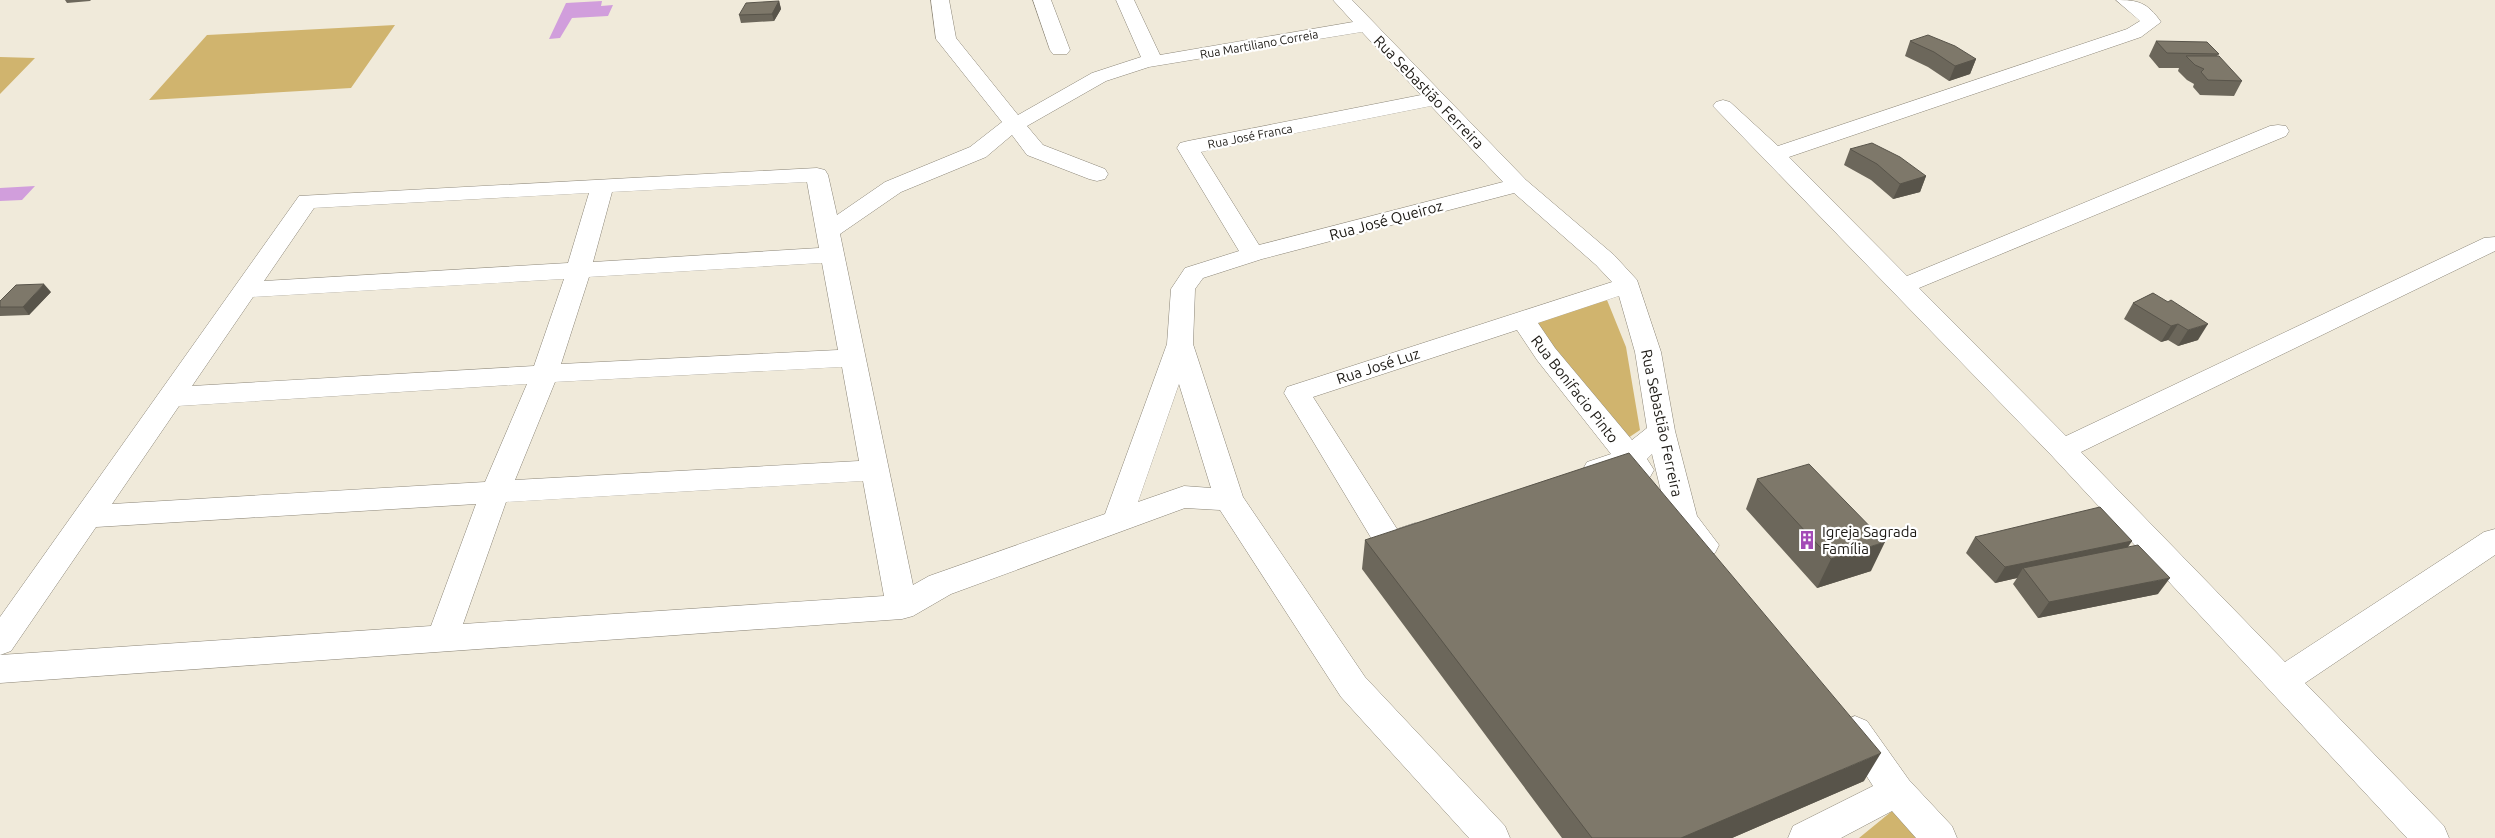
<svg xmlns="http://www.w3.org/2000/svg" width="2495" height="838" font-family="Ubuntu,sans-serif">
<rect width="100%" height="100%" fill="#f0eada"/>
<path fill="#d0b46e" d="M395 25 351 88 149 100 207 35Z
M0 57 35 58 0 94Z
M1607 300 1626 347 1640 430 1625 440 1536 326 1539 320Z
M1897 807 1922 838H1859Z"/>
<path fill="#d19edc" d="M602 1 601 6 613 5 608 16 572 18 560 38 549 39 566 3Z
M35 186 22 200 0 201V188Z"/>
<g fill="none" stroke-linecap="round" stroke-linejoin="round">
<g stroke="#8b8577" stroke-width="1">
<path id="street" d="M931 0H949L956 38 1018 115 1092 73 1141 57 1116 0H1134L1160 55 1353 22 1333 0H1352L1526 180 1614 255 1637 280 1661 352 1675 431 1697 516 1719 545 1715 553 1704 556 1693 553 1673 528 1668 520 1652 454 1647 459 1654 470 1650 477C1638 481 1632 480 1624 470L1597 479 1587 476 1583 469 1587 462 1611 454 1537 360 1517 330 1313 397 1397 529 1415 523 1426 526 1430 534 1426 542 1390 554 1379 551 1284 393 1287 387 1612 282 1596 265 1514 193 1262 259 1203 278 1195 289 1193 344 1243 497 1365 677 1505 826 1510 838H1469L1341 697 1220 510 1185 508 951 594 913 616 902 619 0 683V655L431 626 476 504 96 527 11 651 0 655V617L299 196 817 168 825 170 828 175 837 215 885 182 970 147 1002 122 936 39ZM1362 32 1421 95 1188 141 1180 143 1177 148 1239 251 1185 268 1171 289 1167 344 1105 514 929 576 913 585 840 234 901 192 986 157 1012 135 1027 155 1089 179 1097 181 1105 179 1108 174 1105 169 1043 145 1027 126 1106 81 1149 67ZM1431 106 1503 182 1259 245 1201 152ZM807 182 819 248 593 262 612 192ZM589 193 568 263 264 281 314 208ZM822 263 838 350 561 364 589 277ZM564 279 534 366 192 386 253 297ZM1619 296 1635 352 1647 428 1632 440 1555 348 1538 323ZM842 367 859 461 515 480 555 382ZM527 384 485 482 112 504 179 406ZM1179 384 1211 488 1184 486 1138 502ZM863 481 884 596 463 624 506 502Z
M1033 0H1051L1070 50 1067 54H1053L1050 50Z
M2116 0C2138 0 2147 2 2161 22L2141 37 1789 157 1907 276 2270 126 2278 125 2286 126 2289 131 2286 136 1919 288 2066 436 2484 238 2495 237V251L2081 452 2285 662 2484 532 2495 529V555L2305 683 2444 826 2449 838H2407L2052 456 1713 106 1716 102 1723 100 1730 102 1778 146 2127 29 2140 21Z
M1855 716 1867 721 1909 780 1952 826 1957 838H1916L1892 811 1841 838H1788L1793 826 1873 786 1838 731 1843 721Z"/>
</g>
<use href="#street" fill="#fff" fill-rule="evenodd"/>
</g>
<path fill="#6c675b" d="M65 0H91L90 1 67 3Z
M779 1 781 9 774 21 741 23 739 15Z
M1910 41 1976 59 1970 74 1949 81 1928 67 1905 56Z
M2156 41 2219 54 2217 56 2242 81 2234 96 2200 95 2193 87 2194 84 2187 80 2178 71 2179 68H2159L2149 56Z
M1850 149 1926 176 1920 192 1893 199 1871 180 1844 165Z
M51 292 29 315 0 316V301Z
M2153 293 2198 340 2178 346 2168 340 2161 342 2124 319 2133 303Z
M1757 479 1871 571 1817 588 1746 509Z
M1975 537 2132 541 2128 546 2158 594 2038 618 2013 584 2017 578 1995 583 1966 553Z
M1365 540 1864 781 1732 838H1562L1362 569Z"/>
<path fill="#58544a" d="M779 1 781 9 774 21 772 14Z
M1976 59 1970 74 1949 81 1955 66Z
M1926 176 1920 192 1893 199 1900 184Z
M44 284 51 292 29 315 23 307Z
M2178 324 2168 340 2161 342 2171 326Z
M2208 324 2198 340 2178 346 2188 330Z
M2132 541 2121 557 2023 568 2017 578 1995 583 2005 567Z
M1885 542 1871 571 1817 588 1831 559Z
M2170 578 2158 594 2038 618 2049 602Z
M1881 753 1864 781 1732 838H1681Z"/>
<path fill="#7e786a" stroke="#58544a" d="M779 1 772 14 739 15 746 3Z
M1928 35 1955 46 1976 59 1955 66 1934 52 1910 41Z
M2156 41 2207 42 2219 54 2167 53Z
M2186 56H2219L2242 81 2208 80 2201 72 2204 69 2195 65Z
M1872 143 1900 157 1926 176 1900 184 1877 164 1850 149Z
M44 284 23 307H0V301L16 285Z
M2153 293 2168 302 2171 300 2208 324 2188 330 2178 324 2171 326 2133 303Z
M1629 453 1881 753 1681 838H1592L1365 540Z
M1809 464 1885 542 1831 559 1757 479Z
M2100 507 2132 541 2005 567 1975 537Z
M2138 545 2170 578 2049 602 2023 568Z"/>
<defs>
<g id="building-bare" transform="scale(1.5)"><path d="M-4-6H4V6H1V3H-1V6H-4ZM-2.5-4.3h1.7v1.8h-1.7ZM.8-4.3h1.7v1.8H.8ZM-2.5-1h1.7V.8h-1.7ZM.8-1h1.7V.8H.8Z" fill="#a34ab6" stroke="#fff" stroke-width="2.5" paint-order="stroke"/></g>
</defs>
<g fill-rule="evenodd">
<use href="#building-bare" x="1807" y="540"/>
</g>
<g text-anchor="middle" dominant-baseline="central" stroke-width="4.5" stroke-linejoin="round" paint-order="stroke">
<g font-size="12" fill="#1c1914" stroke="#fff">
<text transform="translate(1259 44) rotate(-10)">Rua Martiliano Correia</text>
<text transform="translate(1250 136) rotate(-11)">Rua José Franca</text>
</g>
<g font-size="15" fill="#1c1914" stroke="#fff">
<text transform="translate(1429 92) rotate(46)">Rua Sebastião Ferreira</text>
<text transform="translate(1386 220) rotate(-15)">Rua José Queiroz</text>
<text transform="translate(1378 366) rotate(-18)">Rua José Luz</text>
<text transform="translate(1575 389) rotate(52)">Rua Bonifacio Pinto</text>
<text transform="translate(1662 423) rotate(78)">Rua Sebastião Ferreira</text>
</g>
<g font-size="15" fill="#1c1914" stroke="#fff" text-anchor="start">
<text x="1822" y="531">Igreja Sagrada<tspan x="1822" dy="17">Família</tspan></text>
</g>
</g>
</svg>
